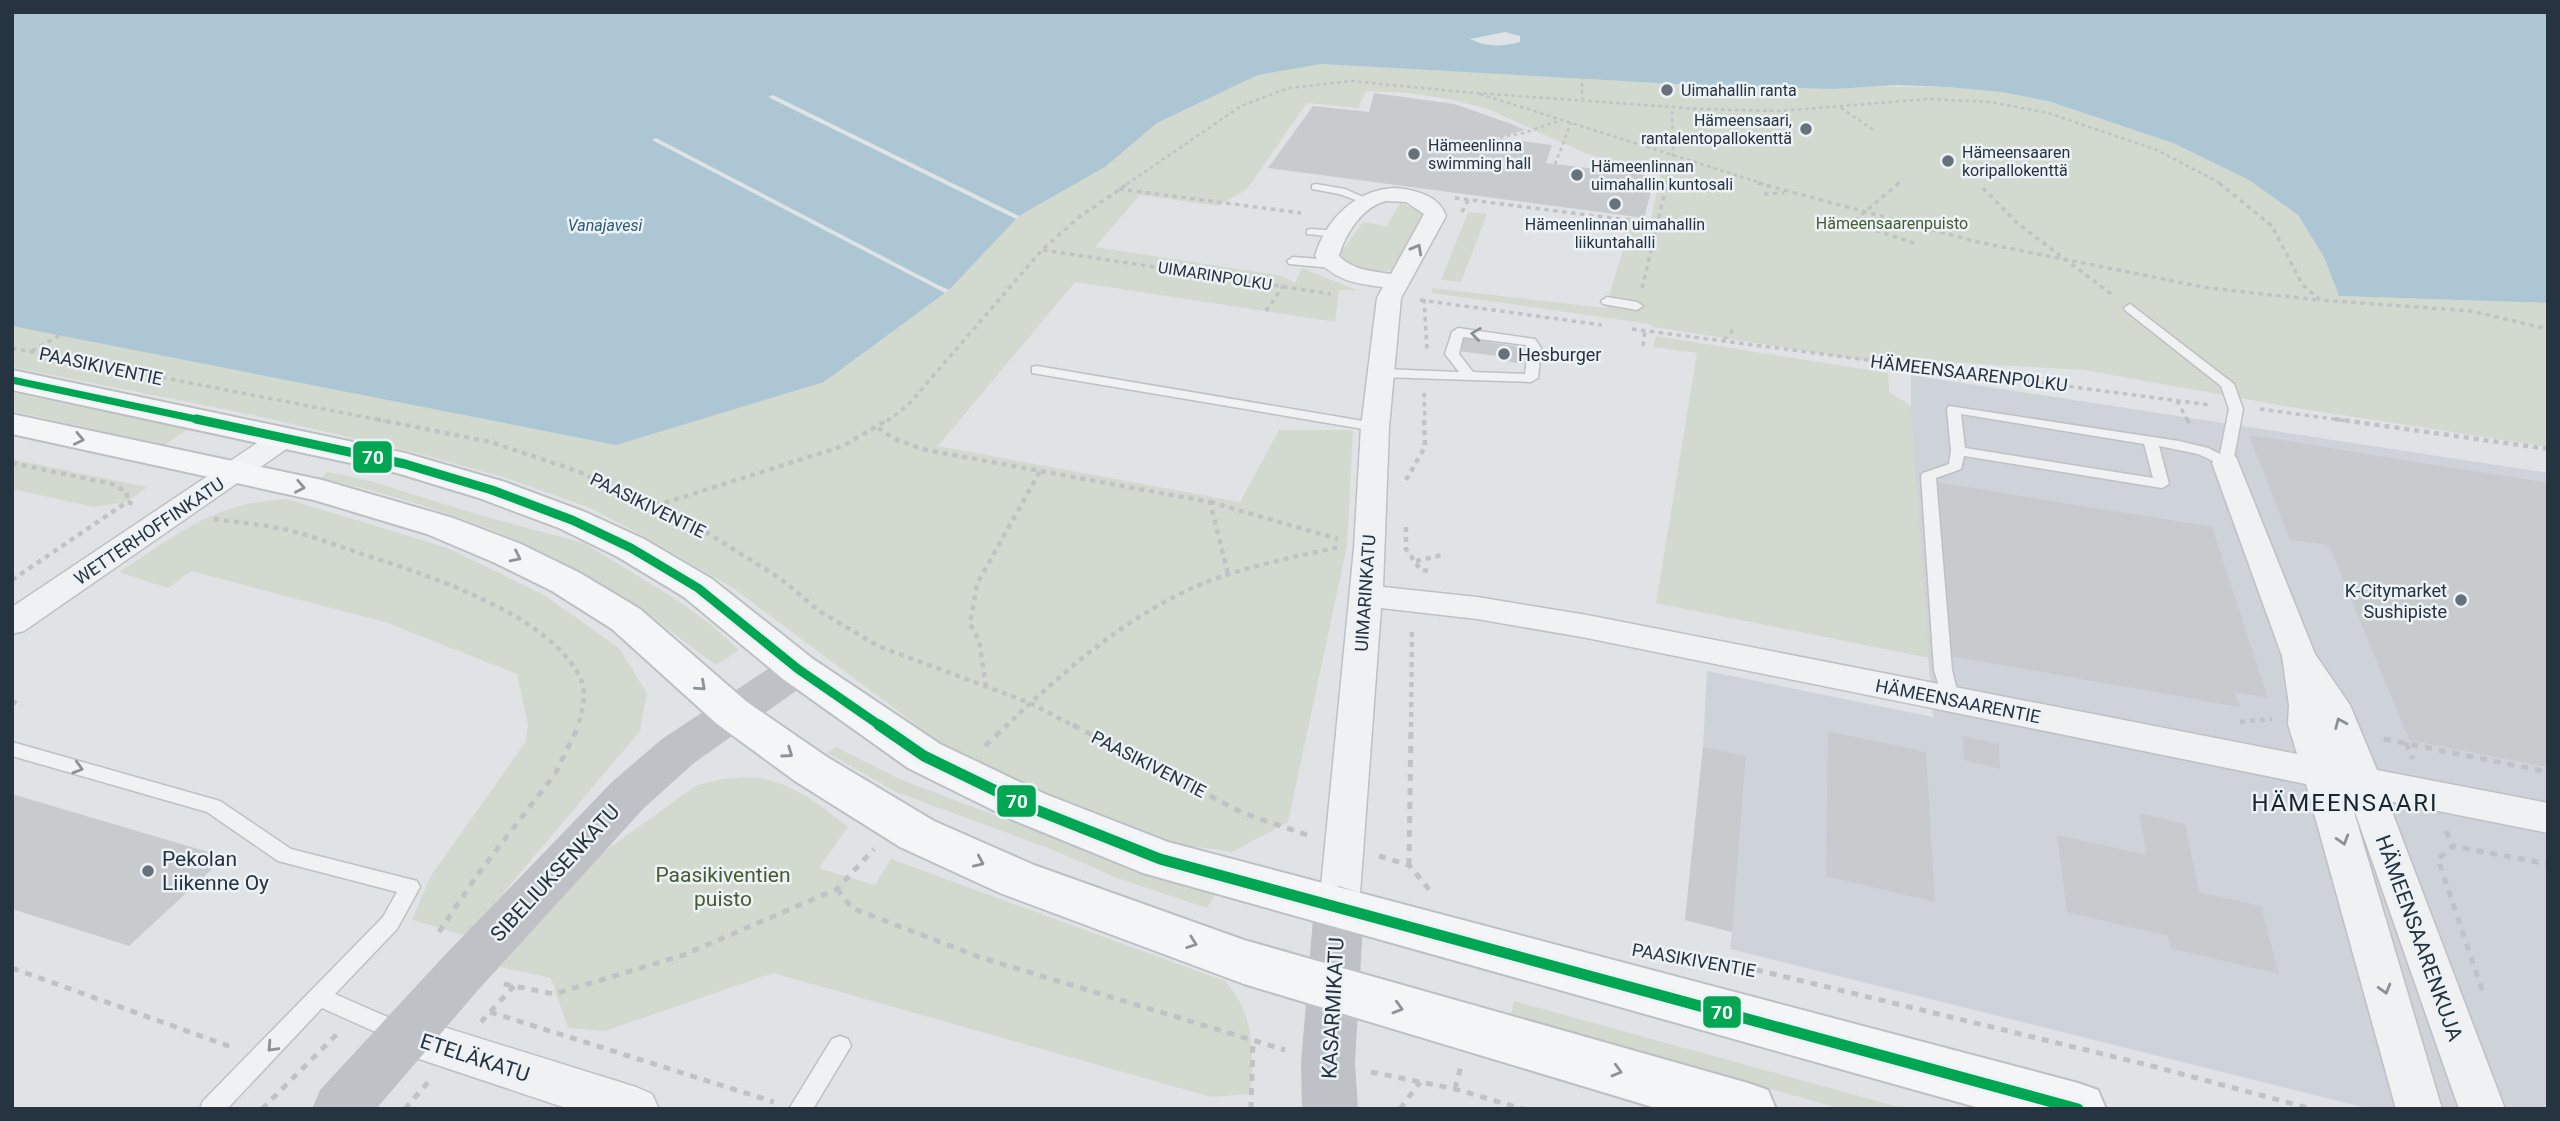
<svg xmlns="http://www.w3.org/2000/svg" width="2560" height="1121" font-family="Roboto,sans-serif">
<rect width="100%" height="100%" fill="#e0e3e5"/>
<path fill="#cdd3d9" d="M1911 375 2548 473V1109H2370L1730 949 1732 932 1685 920 1703 747 1707 671 1933 717 1911 435Z"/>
<path fill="#d2dacf" d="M1321 64 1676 84 1947 87 2001 92 2048 101 2173 143 2249 180 2298 215 2324 257 2340 296 2548 303V447L2295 408 2084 370 1905 360 1906 367 1653 327 1650 324 1432 293V288L1605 308 1628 234 1623 229 1627 217 1651 220 1660 176 1587 154 1488 109 1453 100 1409 93 1366 91 1358 108 1307 103 1247 189 1218 206 1140 195 1095 247 1283 276 1295 283 1302 268 1357 290H1339L1335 322 1075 282 938 446 1240 502 1279 430H1353L1347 546 1288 822 1232 852 1169 843 1040 792 938 741 733 588 647 538 590 508 506 478 413 452 253 415 12 367V326L60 335 824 382 949 290 1019 216 1105 167 1157 123 1258 75Z
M1400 203 1425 214 1397 268C1378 276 1357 270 1341 259L1342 251 1363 222 1387 226Z
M1468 212 1487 214 1461 282 1441 280Z
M1656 336 1888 373 1889 392 1911 406 1929 658 1656 603 1697 353 1653 347Z
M12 393 188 429 165 445 12 411Z
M12 459 147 487 127 502 94 507 12 489Z
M328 472 374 482 479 515 584 543 677 600 709 623 739 650 716 665C683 641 651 615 617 593 527 536 424 502 321 478Z
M287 499 448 548 544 595 619 648 647 693 640 731 467 936 412 920 430 877 525 743 528 725 517 674 388 623 191 571 168 588 119 572C178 534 215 502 287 499Z
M836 747 904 781 1149 873 1215 895 1207 908 1117 878 1056 851 896 792 827 753Z
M754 777C793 783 818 803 848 827L819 868 875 885 891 859 1225 981C1256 1016 1253 1051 1251 1094L1211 1097 773 973 605 1031 568 1028 551 978 495 966 602 853 697 785 723 779Z
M1514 1001 1906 1109H1841L1511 1015Z"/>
<path fill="#acc7d3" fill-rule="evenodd" d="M12 12H2548V303L2339 296 2324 257 2298 215 2249 180 2173 143 2048 101 2001 92 1947 87 1897 85 1833 89 1676 84 1321 64 1258 75 1157 123 1105 167 1019 216 949 290 824 382 616 445 12 326ZM1505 32 1520 36V42C1501 47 1487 47 1470 39Z"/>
<path fill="#e0e3e5" d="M773 95 1009 211 1019 216 1016 219 768 97Z
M656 138 936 284 949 290 945 293 652 140Z"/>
<path fill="#c8cbcd" d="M1374 93 1454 104 1509 123 1525 130 1495 138 1552 145 1546 163 1655 176 1644 218 1268 168 1313 106 1369 112Z
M1462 338 1528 348 1523 364 1504 361 1505 357 1458 351Z
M2249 435 2548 483V767L2409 740 2329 545 2290 540Z
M1936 482 2212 527 2268 698 2234 692 2240 707 1951 656Z
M1828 731 1926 752 1935 902 1826 876Z
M1963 736 1999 744 2000 769 1964 760Z
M1703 747 1746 756 1732 932 1685 920Z
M12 794 225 857 129 946 123 944 12 909Z
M2139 813 2185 824 2199 892 2261 906 2279 974 2170 948 2168 936 2067 912 2057 835 2147 855Z"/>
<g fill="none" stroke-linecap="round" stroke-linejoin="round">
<g stroke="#bec1c3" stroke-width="3">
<path id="lane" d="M1316 184 1345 189 1372 201 1367 204 1339 194 1312 189V185Z
M1311 229 1337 231 1343 234 1337 237 1307 234V230Z
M1293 257 1332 260 1338 264 1332 268 1289 264 1287 261Z
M1607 297 1637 302 1643 306 1637 310 1603 304 1601 301Z
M2130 304 2234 384 2243 409 2233 463 2226 467 2198 454 2159 446 2169 484 2162 488 1964 456 1961 469 1936 478 1952 670 1959 699 1956 703H1944L1934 670 1921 476 1923 473 1949 464 1951 451 1947 409 1949 406 2179 441 2208 448 2220 454 2229 409 2221 386 2126 311 2124 308ZM1961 414 2144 444 2153 478 1965 448Z
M1458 328 1535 339 1541 348 1538 378 1531 382 1381 377 1374 373 1381 369 1459 372 1445 354 1452 332ZM1463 337 1526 345 1528 348 1525 374 1473 372 1459 354Z
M1037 366 1375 423 1382 427 1375 431 1032 373V367Z
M12 742 220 801 291 849 417 881 420 887 397 929 335 994 408 1026 411 1033 408 1040 400 1043 322 1008 227 1109H200L203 1101 383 917 397 892 278 861 207 812 12 756Z
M840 1036 848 1039 851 1046 813 1109H789L832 1039Z"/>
</g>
<g stroke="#bec1c3" stroke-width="3">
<path id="street" d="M1396 188C1415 190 1439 195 1446 216L1401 298 1389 427 1383 587 1477 597 1587 615 2297 754 2288 724 2289 705 2282 656 2212 463 2216 457 2226 454 2236 457 2315 654 2350 705 2377 770 2548 803V833L2388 801 2505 1109H2459L2348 792 2442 1109H2396L2306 784 1587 638 1477 619 1381 608 1359 907 1353 919 1339 924 1325 919 1319 907 1354 548 1361 427 1377 298 1383 287C1356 284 1332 280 1315 256 1326 219 1356 189 1396 188ZM1386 201 1406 202 1424 214 1391 274C1371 271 1353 270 1339 256 1345 234 1363 206 1386 201Z
M285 429 295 431 299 437 295 443 24 631 12 634V607L275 431Z
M405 1015 636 1087 652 1094 659 1109H569L389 1049 383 1035 389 1021Z"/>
</g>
<g stroke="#bbc0c3" stroke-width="4">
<path id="primary" d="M12 370 405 453 505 482 585 512 644 539 712 579 813 659 940 744 1045 794 1168 842 2078 1083 2098 1090 2106 1109H1983L1143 873 1013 820 908 768 783 679 684 597 618 557 559 528 479 498 397 473 12 390Z
M12 414 322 480 453 518 521 544 580 573 640 609 747 702 827 757 934 821 1034 865 1244 940 1748 1083 1768 1090 1776 1109H1659L1244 984 1000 893 900 847 795 781 717 724 612 629 552 591 493 562 427 534 314 500 12 434Z"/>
</g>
<path stroke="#bfc3c5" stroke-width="2.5" stroke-dasharray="3.5 3.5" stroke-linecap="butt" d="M1582 76V99
M1480 94 1764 184
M1841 108 1875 131
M1500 137 1524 133 1561 120
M1555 164 1571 123
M1127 184 1241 106 1288 88 1352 81 1462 92 1699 109 1780 111 1928 99 1991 102 2048 113 2157 150 2222 184
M1666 184 1673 155 1672 107
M1897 184 1903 179"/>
<path stroke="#bfc3c5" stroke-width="3.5" stroke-dasharray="4.5 4.5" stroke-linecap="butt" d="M1758 183 1978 242 2208 288 2319 300
M1899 183 1855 220 1863 226 1914 243
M2219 183 2272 226 2302 284 2320 300 2471 311 2548 329
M1983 188 2018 224 2114 296
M1119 189 1301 213
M1764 194 1784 193
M1455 198 1659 224
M1462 212 1468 200
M1043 250 1331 294
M1642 288 1667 183
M1424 299 1427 350
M1420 300 1602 325
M1266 311 1284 285
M1632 329 2210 405
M1724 340 1733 330
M1643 346 1645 331
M12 348 385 421
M32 351 60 335
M1424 393 1425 421
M2177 401 2188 421
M2260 409 2348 421
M887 421 908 405 1042 250 1079 217 1129 183"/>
<path stroke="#bfc3c5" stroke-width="4.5" stroke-dasharray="5 5" stroke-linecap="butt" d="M376 419 491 442 577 471 698 527 781 579 819 611 878 646 1030 703 1076 727
M2187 419 2191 427
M2335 419 2548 449
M878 428 897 440 926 450 1210 502 1228 574
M12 463 112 484 127 492V502L134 504
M1406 480 1425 447 1424 419
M1210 502 1338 539
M655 506 843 446 889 419
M214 519C239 523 264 524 288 530 312 536 336 545 359 553 424 574 545 612 579 675 588 691 582 711 578 727
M1406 527V549L1422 572
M1416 561 1442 555
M1423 570 1433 572
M12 580 127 502
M986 687 979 640 970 624 977 584 1040 471
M12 701 21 706
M2240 722 2272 719
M1005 727C1064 671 1128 614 1204 583 1247 566 1294 557 1339 547
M1411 727 1412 628"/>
<path stroke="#bfc3c5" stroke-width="5" stroke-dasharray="7 7" stroke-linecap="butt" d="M1073 725 1243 813 1310 836
M2384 739 2548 772
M2406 743 2413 759
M985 746 1007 725
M2279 798 2294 810
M2446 831 2453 846
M1379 856 1409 865 1432 893
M1409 865 1411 725
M837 889 852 908 979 957 1285 1050
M439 932 478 874 555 774 579 725
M1687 959 1749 968 2152 1066 2312 1109
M12 968 234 1048
M504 984 554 994 681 956 837 889 874 849
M2482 990 2438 859 2453 846 2548 864
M490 1012 774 1102
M481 1022 514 986
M1371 1072 1455 1089 1523 1109
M1455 1089 1461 1066
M262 1109 337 1034
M405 1109 429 1081
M1251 1109 1253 1041
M1400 1109 1420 1082"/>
<use href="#lane" fill="#eff1f2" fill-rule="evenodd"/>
<use href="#street" fill="#eff1f2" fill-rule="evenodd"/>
<path fill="#bec2c6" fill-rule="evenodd" d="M798 654 813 659 819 669 813 679 694 763 644 808 479 989 376 1109H312L320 1090 443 957 612 782 662 739 783 659Z
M1339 886 1357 892 1364 907 1355 1063 1358 1109H1302L1301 1063 1314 907 1321 892Z"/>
<use href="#primary" fill="#f4f5f6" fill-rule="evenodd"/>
<g stroke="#ecf2f6" stroke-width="11">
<path id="bus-1-far2" d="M12 380 205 421"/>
</g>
<g stroke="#ecf2f6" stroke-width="14">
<path id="bus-1-far1" d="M196 419 405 464 492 490 572 520 631 548 698 588 798 669 882 727"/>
</g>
<g stroke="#ecf2f6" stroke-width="17">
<path id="bus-1" d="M879 725 924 756 1029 807 1160 859 2078 1109"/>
</g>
<use href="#bus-1-far2" stroke="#00a651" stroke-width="7"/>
<use href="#bus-1-far1" stroke="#00a651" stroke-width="9"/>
<use href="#bus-1" stroke="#00a651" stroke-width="11"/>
</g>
<defs><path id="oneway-chevron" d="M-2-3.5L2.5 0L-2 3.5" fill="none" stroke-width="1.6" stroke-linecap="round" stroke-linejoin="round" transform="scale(1.75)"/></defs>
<g stroke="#8a9299">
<use href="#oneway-chevron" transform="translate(1417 249) rotate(-61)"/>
<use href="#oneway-chevron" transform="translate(1476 334) rotate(-172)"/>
<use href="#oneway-chevron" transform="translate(2340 723) rotate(-113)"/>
<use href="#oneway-chevron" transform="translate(78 768) rotate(16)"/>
<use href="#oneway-chevron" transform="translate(2343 840) rotate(73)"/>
<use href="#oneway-chevron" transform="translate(2385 989) rotate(74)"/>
<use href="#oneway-chevron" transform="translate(272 1047) rotate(133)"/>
</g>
<g stroke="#8c949b">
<use href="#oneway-chevron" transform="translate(79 439) rotate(12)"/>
<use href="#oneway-chevron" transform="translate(300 487) rotate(11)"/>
<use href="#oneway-chevron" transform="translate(516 557) rotate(26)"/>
<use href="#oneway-chevron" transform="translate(701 686) rotate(42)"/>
<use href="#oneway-chevron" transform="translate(788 753) rotate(35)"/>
<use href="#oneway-chevron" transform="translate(979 862) rotate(24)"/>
<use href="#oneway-chevron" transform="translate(1192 943) rotate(20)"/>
<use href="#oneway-chevron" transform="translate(1398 1008) rotate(16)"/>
<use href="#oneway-chevron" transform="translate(1617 1071) rotate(16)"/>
</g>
<g fill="#66717a" stroke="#ecf2f6" stroke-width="2.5">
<circle cx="1667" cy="90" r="7"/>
<circle cx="1806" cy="129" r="7"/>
<circle cx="1414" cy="154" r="7"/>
<circle cx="1948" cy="161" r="7"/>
<circle cx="1577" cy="175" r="7"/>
<circle cx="1615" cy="204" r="7"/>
<circle cx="1504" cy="354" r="7"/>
<circle cx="2461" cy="600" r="7"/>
<circle cx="148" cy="871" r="7"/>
</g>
<g text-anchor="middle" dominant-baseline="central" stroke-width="5" stroke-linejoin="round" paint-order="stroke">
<g font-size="16" fill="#253440" stroke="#ecf2f6" text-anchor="start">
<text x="1681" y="90">Uimahallin ranta</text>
<text x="1792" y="120" text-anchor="end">Hämeensaari,<tspan x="1792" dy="18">rantalentopallokenttä</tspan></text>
<text x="1428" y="145">Hämeenlinna<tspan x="1428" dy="18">swimming hall</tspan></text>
<text x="1962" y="152">Hämeensaaren<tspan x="1962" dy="18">koripallokenttä</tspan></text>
<text x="1591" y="166">Hämeenlinnan<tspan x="1591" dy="18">uimahallin kuntosali</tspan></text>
<text x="1615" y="224" text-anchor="middle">Hämeenlinnan uimahallin<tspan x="1615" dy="18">liikuntahalli</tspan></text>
</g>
<g font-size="16" fill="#435c31" stroke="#ecf2f6">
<text x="1892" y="223">Hämeensaarenpuisto</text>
</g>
<g font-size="16" font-style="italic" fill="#2c5d76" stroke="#ecf2f6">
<text x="605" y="225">Vanajavesi</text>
</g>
<g font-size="16" fill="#253440" stroke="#ecf2f6">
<text transform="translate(1215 276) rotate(9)">UIMARINPOLKU</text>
</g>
<g font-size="18" fill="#253440" stroke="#ecf2f6" text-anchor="start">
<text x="1518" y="354">Hesburger</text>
<text x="2447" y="590" text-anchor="end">K-Citymarket<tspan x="2447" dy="21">Sushipiste</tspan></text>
</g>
<g font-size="18" fill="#253440" stroke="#ecf2f6">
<text transform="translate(101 366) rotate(12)">PAASIKIVENTIE</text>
<text transform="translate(1969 373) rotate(7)">HÄMEENSAARENPOLKU</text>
<text transform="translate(648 505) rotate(26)">PAASIKIVENTIE</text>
<text transform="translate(149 531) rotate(-34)">WETTERHOFFINKATU</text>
<text transform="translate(1365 593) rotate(-86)">UIMARINKATU</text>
<text transform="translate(1958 701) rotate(11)">HÄMEENSAARENTIE</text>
<text transform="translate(1149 764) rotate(27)">PAASIKIVENTIE</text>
<text transform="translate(1694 960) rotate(10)">PAASIKIVENTIE</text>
</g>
<g font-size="21" fill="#253440" stroke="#ecf2f6" text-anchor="start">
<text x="162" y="859">Pekolan<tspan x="162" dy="24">Liikenne Oy</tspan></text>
</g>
<g font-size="21" fill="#253440" stroke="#ecf2f6">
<text transform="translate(555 873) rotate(-47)">SIBELIUKSENKATU</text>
<text transform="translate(2419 938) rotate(70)">HÄMEENSAARENKUJA</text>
<text transform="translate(1333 1008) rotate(-87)">KASARMIKATU</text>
<text transform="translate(475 1058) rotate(18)">ETELÄKATU</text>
</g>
<g font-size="21" fill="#435c31" stroke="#ecf2f6">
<text x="723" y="875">Paasikiventien<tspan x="723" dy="24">puisto</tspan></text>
</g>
<g font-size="24" letter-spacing="2" fill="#182530" stroke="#ecf2f6">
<text x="2345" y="803">HÄMEENSAARI</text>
</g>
</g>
<g stroke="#ecf2f6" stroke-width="2.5">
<rect x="352" y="440" width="41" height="34" rx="7" fill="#00a651"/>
<rect x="996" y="784" width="41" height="34" rx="7" fill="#00a651"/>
<rect x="1702" y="995" width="40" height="34" rx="7" fill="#00a651"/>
</g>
<g font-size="19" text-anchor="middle" font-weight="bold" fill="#fff">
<text x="373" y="464">70</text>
<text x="1017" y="808">70</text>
<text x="1722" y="1019">70</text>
</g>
<rect width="2560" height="1121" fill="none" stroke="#253440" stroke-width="28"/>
</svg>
